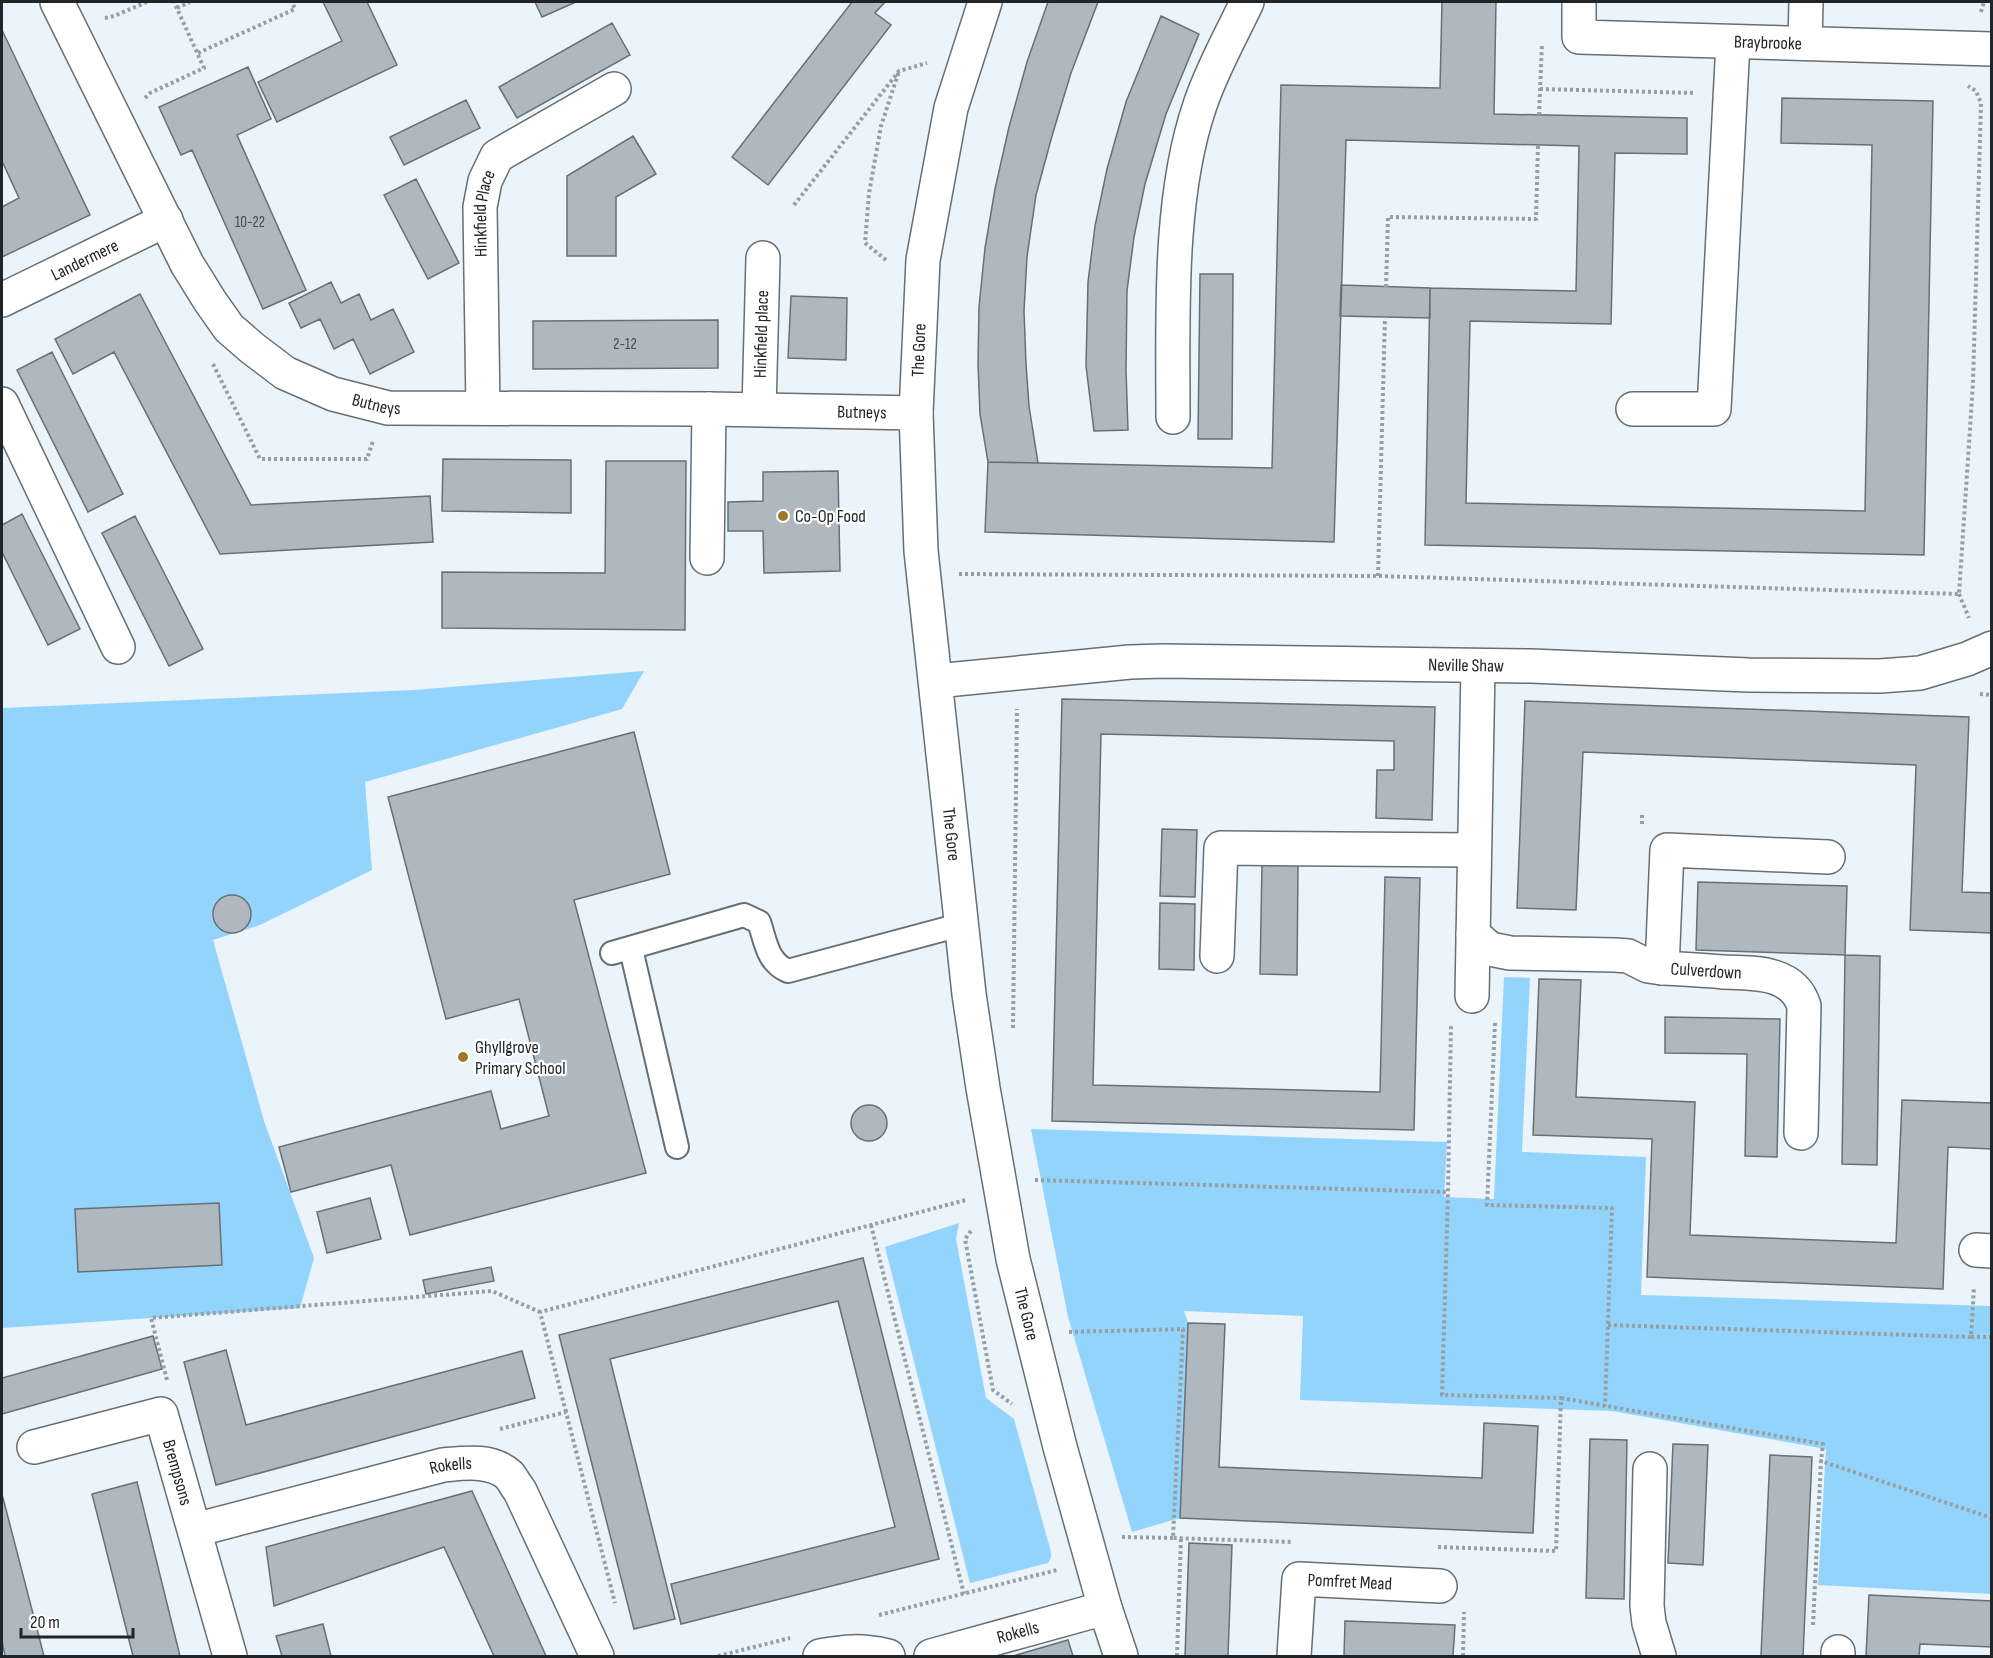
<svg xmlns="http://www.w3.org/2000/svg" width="1993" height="1658" font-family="'Sofia Sans Condensed',sans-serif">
<rect width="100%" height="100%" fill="#eaf4fa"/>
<path fill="#93d4fc" d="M644 671 622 709 365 782 372 870 260 925 213 940 264 1121 314 1258 300 1308 2 1328V708L414 690Z
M1504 977 1530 978 1522 1152 1646 1157 1641 1295 1991 1306V1594L1818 1585 1826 1449 1612 1411 1300 1400 1303 1316 1184 1311 1188 1323 1180 1518 1132 1532 1068 1317 1031 1129 1447 1142 1444 1197 1494 1199Z
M959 1223 956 1239 986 1398 1014 1419 1051 1552V1558L1048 1563 970 1583 885 1247Z"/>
<path fill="#afb8be" stroke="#687076" stroke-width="1.5" d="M323 2H367L397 65 277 122 258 82 342 41Z
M535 2H576L542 17Z
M852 2H885L875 13 891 25 768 185 732 157Z
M1048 2H1098L1071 73 1052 136 1036 195 1027 257 1024 311 1026 364 1029 406 1038 463 988 462 980 414 978 364 979 307 985 248 995 189 1009 127 1027 62Z
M1442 2H1496L1494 114 1687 118V154L1615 153 1611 324 1470 321 1466 503 1865 511 1872 145 1781 143 1782 98 1933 101 1924 555 1425 545 1430 288 1576 291 1579 146 1346 140 1334 542 985 532 988 462 1272 468 1281 85 1440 88Z
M1161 16 1199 34 1166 114 1145 184 1134 237 1127 291 1126 370 1128 430 1094 431 1086 366 1088 282 1095 226 1107 169 1126 102Z
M612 23 630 55 517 118 499 87Z
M2 30 90 215 2 257V207L19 198 2 161Z
M248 67 271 119 237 135 306 290 263 309 192 150 181 155 159 107Z
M466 100 480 128 404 165 390 137Z
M633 136 656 174 616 197V256H567V176Z
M416 179 459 263 428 279 384 195Z
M1200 274H1233L1232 439H1198Z
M331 282 341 303 359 294 371 320 393 309 414 352 370 374 353 339 334 349 320 319 301 328 289 303Z
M1341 285 1430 288V318L1340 316Z
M140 294 251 505 430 496 433 542 220 554 114 352 73 374 55 339Z
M791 296 847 298 846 360 788 358Z
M718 320V368L533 369V321Z
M52 352 123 494 88 512 17 370Z
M443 459 571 460V513L442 511Z
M606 461H686L685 630 442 628V572L605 573Z
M838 471 840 571 764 573 763 531H728V502L763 501V472Z
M22 514 80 629 48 645 2 552V525Z
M135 516 203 649 169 666 102 533Z
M1062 699 1435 707 1432 820 1376 818 1377 770H1394V741L1101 734 1093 1085 1380 1092 1385 877 1420 878 1414 1130 1052 1121Z
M1525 701 1969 717 1962 892 1992 893V933L1910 930 1916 765 1583 752 1576 910 1517 908Z
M634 732 670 874 574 900 646 1173 410 1235 391 1165 291 1192 279 1147 491 1091 501 1129 549 1116 519 999 446 1019 388 797Z
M1162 829 1197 830 1195 897 1160 896Z
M1262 864 1298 865 1297 975 1260 974Z
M1698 882 1847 886 1845 955 1696 950Z
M213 914a19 19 0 1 1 38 0a19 19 0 1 1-38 0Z
M1160 903 1195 904 1194 970 1159 969Z
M1845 955 1880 956 1877 1165 1842 1164Z
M1539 979 1581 980 1576 1097 1695 1102 1690 1235 1896 1243 1902 1100 1992 1103V1149L1948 1147 1943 1289 1647 1277 1652 1139 1533 1135Z
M1665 1017 1780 1019 1777 1157 1745 1156 1747 1054 1665 1053Z
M851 1123a18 18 0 1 1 36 0a18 18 0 1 1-36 0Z
M370 1198 381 1239 327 1253 317 1212Z
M219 1203 222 1265 78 1272 75 1209Z
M863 1258 939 1559 681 1624 671 1584 895 1527 838 1301 610 1359 675 1619 634 1629 559 1335Z
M491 1267 494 1281 426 1294 423 1280Z
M1188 1323 1225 1324 1219 1467 1482 1478 1484 1423 1538 1426 1533 1533 1180 1518Z
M153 1336 162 1369 2 1414V1378Z
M226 1350 246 1425 522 1351 535 1398 216 1485 184 1362Z
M1590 1439 1627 1440 1624 1599 1586 1598Z
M1673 1444 1708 1445 1703 1565 1668 1563Z
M1770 1455 1812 1457 1803 1656H1761Z
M137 1482 180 1656H133L92 1494Z
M472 1491 546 1656H494L444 1547 274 1606 266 1547Z
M3 1498 44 1656H5L2 1641V1499Z
M1189 1543 1232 1545 1228 1656H1185Z
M1869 1595 1992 1601V1647L1920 1644 1919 1656H1866Z
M1345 1621 1455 1625 1453 1656H1344Z
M323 1624 331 1656H282L276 1636Z
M1068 1640 1073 1656H1013Z"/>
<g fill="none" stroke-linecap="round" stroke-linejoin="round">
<g stroke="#676f75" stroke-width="26">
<path id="lane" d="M631 949 677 1147
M612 953 744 915 759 922C766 942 767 962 788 971L960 925"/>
</g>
<g stroke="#676f75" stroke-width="36">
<g id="street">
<path id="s1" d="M57 2 187 264 210 301 229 328 252 348 285 373 333 394 388 408 709 409 916 413"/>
<path id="s2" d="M985 2 951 108 923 260 916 413 921 551 969 994 983 1088 1013 1259 1060 1447 1105 1608 1121 1656"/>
<path id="s3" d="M1579 2V37L1992 49"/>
<path d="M1805 43 1806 2"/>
<path id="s4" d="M2 300 166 220"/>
<path d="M2 404 118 647"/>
<path id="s5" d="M483 408 480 207 485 181 497 156 614 89"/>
<path id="s6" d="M759 409 763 258"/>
<path d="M1633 409H1714L1733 42"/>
<path d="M1173 417C1173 319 1168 198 1200 105 1212 69 1231 36 1247 2"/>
<path d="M707 558 709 409"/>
<path id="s7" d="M936 681 1130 662 1163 661 1531 666 1749 675 1880 676 1920 673 1967 659 1992 648"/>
<path id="s8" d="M1473 934 1490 949 1510 953 1615 955 1628 956 1648 966 1662 968C1682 969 1703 970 1723 972 1754 973 1793 971 1804 1006L1801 1133"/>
<path d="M1217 956 1221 848 1474 850"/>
<path d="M1662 968 1667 850 1828 857"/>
<path d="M1472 996 1478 666"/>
<path d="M1976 1250 1992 1251"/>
<path id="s9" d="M34 1447 161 1414 230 1656"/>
<path d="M1650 1469 1647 1606 1649 1623 1659 1656"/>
<path id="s10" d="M195 1530 443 1465C465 1463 491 1459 509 1475 513 1480 516 1486 520 1491L597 1656"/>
<path d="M820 1656C846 1651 862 1650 888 1656"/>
<path id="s11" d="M931 1656 1105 1608"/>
<path id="s12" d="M1294 1656 1299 1579 1440 1586"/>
<path d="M1838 1656V1652"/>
</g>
</g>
<path stroke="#979fa3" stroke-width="4" stroke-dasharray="3 3" stroke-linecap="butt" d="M177 8 190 2
M1981 12 1984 2
M105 18 114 16 147 2
M198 53 295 9 292 2
M1540 89 1695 93
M145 98 150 93 204 68 174 2
M1539 115 1542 44
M794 205 899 71 927 63
M886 260 865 243 869 193 881 126 899 71
M1386 287 1388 217 1536 219 1538 145
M213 364 260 459H367L373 441
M959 574 1378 576 1959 594 1973 383 1981 103 1976 91 1968 86
M1378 576 1385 317
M1959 594 1969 618
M1980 694 1992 695
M1642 824V814
M1992 835V863
M1495 1023 1487 1205 1612 1208 1605 1406
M1013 1028 1017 709
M1035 1180 1448 1192 1451 1025
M871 1225 964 1594
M971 1231 965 1239 993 1390 1012 1404
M1608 1325 1971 1337 1974 1287
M1069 1332 1183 1329 1173 1538 1292 1542
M1971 1337H1992
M167 1380 151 1318 492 1291 540 1312
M1561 1398 1823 1444 1821 1461
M566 1412 540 1312 966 1200
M500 1429 566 1412 615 1603
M1122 1537 1173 1538
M1438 1547 1556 1551 1561 1398 1442 1395 1448 1192
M879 1615 1057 1570
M1813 1625 1821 1461 1992 1518
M718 1656 790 1638
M1177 1656 1181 1538
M1463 1656 1464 1612"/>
<use href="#lane" stroke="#fff" stroke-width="22"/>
<use href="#street" stroke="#fff" stroke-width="33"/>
</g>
<g fill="#9c7a25" stroke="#fff" stroke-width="2">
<circle cx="783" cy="516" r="6"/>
<circle cx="463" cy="1057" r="6"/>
</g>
<g text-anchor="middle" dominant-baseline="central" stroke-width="4.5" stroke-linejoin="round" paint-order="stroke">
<g font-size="15" fill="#444a4d">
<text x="250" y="222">10-22</text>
<text x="625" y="344">2-12</text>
</g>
<g font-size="18" fill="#212527" stroke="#fff">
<text stroke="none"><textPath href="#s3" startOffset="224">Braybrooke</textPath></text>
<text stroke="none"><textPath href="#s5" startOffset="195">Hinkfield Place</textPath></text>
<text stroke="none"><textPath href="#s4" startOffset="92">Landermere</textPath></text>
<text stroke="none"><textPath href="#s6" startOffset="75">Hinkfield place</textPath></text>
<text transform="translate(919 350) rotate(-88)">The Gore</text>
<text stroke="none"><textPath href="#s1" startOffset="538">Butneys</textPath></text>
<text stroke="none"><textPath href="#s1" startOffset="1024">Butneys</textPath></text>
<text stroke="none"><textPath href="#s7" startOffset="531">Neville Shaw</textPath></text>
<text stroke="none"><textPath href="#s2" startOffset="842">The Gore</textPath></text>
<text stroke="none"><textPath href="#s8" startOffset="242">Culverdown</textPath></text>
<text stroke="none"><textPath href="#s2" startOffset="1328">The Gore</textPath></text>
<text stroke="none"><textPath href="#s10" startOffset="264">Rokells</textPath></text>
<text stroke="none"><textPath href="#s9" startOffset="192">Brempsons</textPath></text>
<text stroke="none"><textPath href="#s12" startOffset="128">Pomfret Mead</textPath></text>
<text stroke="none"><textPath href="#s11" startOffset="90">Rokells</textPath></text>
</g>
<g font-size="18" fill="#212527" stroke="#fff" text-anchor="start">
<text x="795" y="516">Co-Op Food</text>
<text x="475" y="1047">Ghyllgrove<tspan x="475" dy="21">Primary School</tspan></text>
</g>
</g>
<rect width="1993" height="1658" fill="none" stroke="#212527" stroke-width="6"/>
<path d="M21 1628v9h112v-9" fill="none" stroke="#212527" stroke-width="3"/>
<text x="30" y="1628" font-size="18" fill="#212527" stroke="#ffffff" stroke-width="4.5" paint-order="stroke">20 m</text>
</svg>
